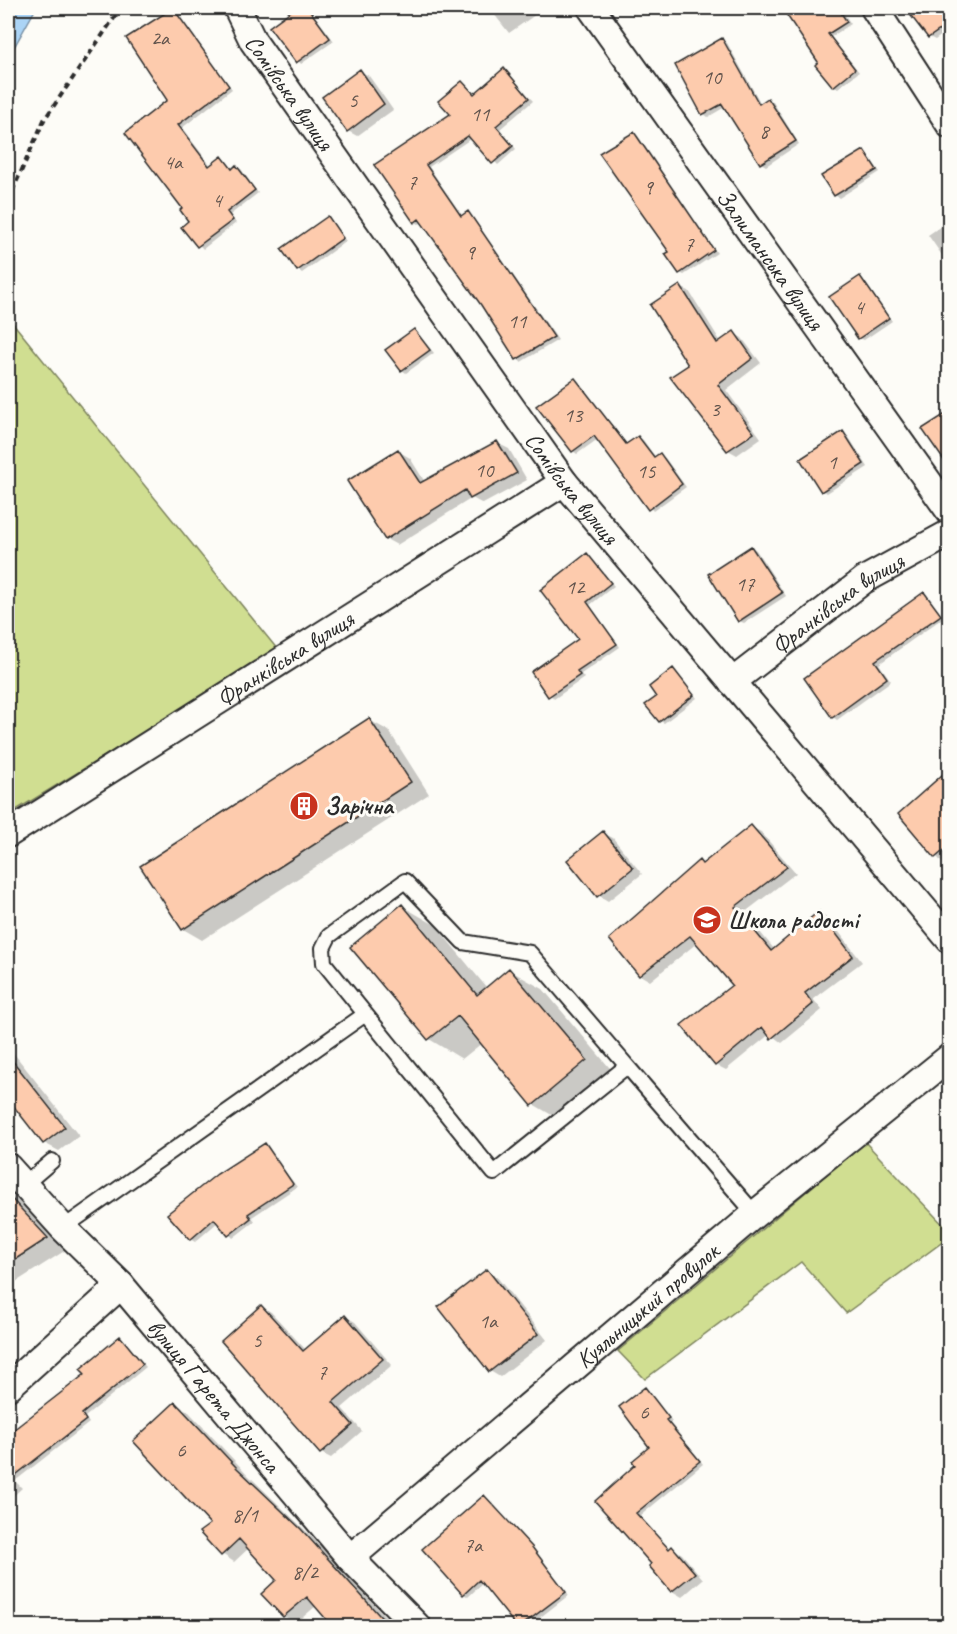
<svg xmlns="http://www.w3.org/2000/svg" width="957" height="1634" font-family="Caveat,sans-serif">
<rect width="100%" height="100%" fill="#fdfcf7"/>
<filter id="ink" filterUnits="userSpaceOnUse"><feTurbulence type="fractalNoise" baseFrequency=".0167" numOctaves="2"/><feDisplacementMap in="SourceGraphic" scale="12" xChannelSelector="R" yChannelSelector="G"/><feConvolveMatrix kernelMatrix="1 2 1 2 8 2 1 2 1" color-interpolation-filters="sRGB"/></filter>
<g filter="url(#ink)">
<path fill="#d0de91" stroke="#7e845e" stroke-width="1.5" d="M8 317 278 650 8 815Z
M865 1142 949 1231V1246L944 1241 846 1313 801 1262 645 1379 618 1351Z"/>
<path fill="#abd4f6" stroke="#7890a5" stroke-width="1.5" d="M8 8H36L8 58Z"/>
<path fill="#0003" d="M298 8H309L334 41 301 64 271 27Z
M492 8H545L509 33 490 9Z
M785 8H840L851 24 831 37 859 72 838 88 834 86Z
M909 8H950V29L935 40 929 37Z
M173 9 232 89 182 128 211 166 222 158 233 169 236 167 241 169 258 193 230 215 236 223 203 249 183 227 190 221 184 208 169 100Z
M722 40 727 43 761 104 768 100 773 102 799 144 766 166 761 163 725 107 708 117 704 114 677 66Z
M504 70 533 101 500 129 516 149 498 165 472 138 429 167 463 217 468 213 472 216 558 340 521 362 517 359 482 304 423 222 419 224 415 222 377 166 452 115 462 83 475 95Z
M360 71 369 76 393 110 357 136 348 131Z
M634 134 638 136 717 253 684 275 680 273 671 252Z
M864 151 880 172 839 198 835 195Z
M328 218 346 241 302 273 298 270Z
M950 220V267L928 235Z
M860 277 892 321 864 340 859 338Z
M680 287 689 291 721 342 734 333 742 338 761 363 726 390 761 438 737 455 728 450Z
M415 330 434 353 406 373 402 370Z
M575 380 628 445 639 437 643 440 656 458 660 455 665 458 686 487 653 511 598 439 577 454 573 451Z
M843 433 848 436 868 467 827 493 822 490Z
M497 443 509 449 527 480 483 504 472 498 397 545 386 539 398 451 410 458 425 482Z
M752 548 756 550 786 596 744 623 739 621Z
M587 555 614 586 590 605 620 647 581 674 584 678 554 699 533 672 580 639Z
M924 594 944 617 879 664 891 681 837 720 833 717Z
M673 670 697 698 664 723 660 721 658 697Z
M369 720 389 731 429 794 202 940 183 929Z
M950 770V872L900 814Z
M751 827 761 832 796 873 744 913 775 950 819 913 829 919 862 962 813 999 822 1010 782 1043 770 1034 726 1070 716 1065 734 986 697 943 650 981 640 975 699 862 704 865Z
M603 833 613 838 642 874 608 901 598 895Z
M402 906 435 925 487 988 509 970 543 989 620 1080 567 1124 533 1104 482 1043 462 1059 429 1039Z
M8 1046 79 1136 59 1151 44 1143 8 1096Z
M265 1145 297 1187 252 1217 255 1221 233 1238 218 1222 195 1242 190 1239Z
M8 1186 66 1250 8 1287Z
M487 1271 497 1277 547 1340 500 1377 490 1371Z
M262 1307 271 1312 306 1350 345 1316 355 1322 392 1365 342 1408 362 1431 331 1458 321 1453Z
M120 1338 146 1367 85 1417 89 1423 15 1481 22 1488 8 1501V1443L87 1375Z
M645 1388 672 1421 670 1423 703 1464 640 1516 653 1530 636 1543 597 1501 637 1465 652 1447Z
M175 1403 188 1411 249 1476 313 1538 394 1626H334L316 1606 296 1623 284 1616 278 1580 249 1548 234 1562 222 1554Z
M484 1497 536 1552 569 1595 529 1626H517L483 1583 468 1597 464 1594Z
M672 1548 682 1554 703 1579 682 1597 672 1591 651 1567Z"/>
<path fill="#fdcbad" stroke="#2b2b2b" stroke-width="1.5" d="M173 8 229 86 178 125 209 166 222 156 232 169 236 165 255 190 227 212 233 220 197 247 181 227 188 221 180 210 182 208 125 133 167 100 126 38Z
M295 8H308L330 38 296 63 269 27Z
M782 8H838L847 22 828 34 855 69 833 87 815 65 818 62Z
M905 8H950V23L928 38Z
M722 38 759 104 768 98 796 141 760 164 722 104 702 115 675 65Z
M504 68 529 98 496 126 513 146 492 164 468 136 426 165 461 216 468 211 554 337 516 360 481 305 419 219 414 223 374 165 450 114 438 101 462 81 474 94Z
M360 69 384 104 347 132 322 97Z
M634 132 714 250 679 274 665 254 669 252 599 153Z
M864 150 877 170 834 196 821 176Z
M328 216 343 238 297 271 281 249Z
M860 276 889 318 858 339 829 297Z
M680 285 717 343 734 331 753 358 718 385 754 433 727 451 670 377 688 365 650 305Z
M414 329 430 350 401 371 385 350Z
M575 378 626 444 638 436 654 457 660 453 682 484 648 510 594 436 572 452 536 406Z
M950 411V469L922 429Z
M843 431 864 464 821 492 800 459Z
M497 441 517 473 470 499 465 490 385 540 347 481 398 449 420 483Z
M751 546 782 593 738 622 708 574Z
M587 553 611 583 587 602 617 644 577 671 580 675 548 697 531 672 578 639 540 590Z
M924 592 941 615 875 661 887 678 832 718 804 678Z
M673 668 694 695 659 722 645 705 656 697 649 687Z
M369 718 411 782 182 930 140 866Z
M950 768V845L935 858 898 814Z
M751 825 787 867 735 907 771 951 819 911 853 956 805 993 813 1004 771 1039 762 1027 715 1066 681 1025 732 985 690 936 639 976 609 939 699 860 702 864Z
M603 831 633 868 597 897 567 860Z
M402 904 477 995 509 968 587 1060 532 1106 458 1016 428 1040 350 947Z
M8 1055 65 1127 43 1144 8 1099Z
M265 1143 293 1184 248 1214 251 1218 228 1236 214 1219 190 1240 167 1214 217 1174Z
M8 1195 48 1238 8 1264Z
M487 1269 538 1334 489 1372 438 1307Z
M261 1305 303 1351 345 1315 383 1359 333 1402 353 1425 320 1454 221 1341Z
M120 1336 143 1364 82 1414 86 1420 8 1481V1434L85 1374 80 1369Z
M645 1387 669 1418 666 1420 700 1461 636 1513 669 1549 672 1546 695 1573 671 1592 649 1566 651 1564 595 1501 635 1465 632 1461 649 1447 619 1407Z
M175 1402 237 1468 301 1529 389 1626H332L307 1597 283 1617 261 1594 276 1580 239 1539 221 1556 199 1532 210 1524 133 1441Z
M484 1495 532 1547 566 1592 521 1626H516L479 1580 463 1595 422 1549Z"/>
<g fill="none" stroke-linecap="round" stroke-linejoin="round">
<g stroke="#2b2b2b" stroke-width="18">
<path id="lane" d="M627 1066 530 953 463 942 405 881 329 936 323 948 324 963 494 1173 627 1066 755 1214
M24 1185 52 1161
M63 1228 364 1015"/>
</g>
<g stroke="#2b2b2b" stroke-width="30">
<g id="street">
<path id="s1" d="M237 8 253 41 564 482 950 940"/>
<path id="s2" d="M591 8 950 512"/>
<path d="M874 8 950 125"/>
<path id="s3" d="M732 682 864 580 950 533"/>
<path id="s4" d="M8 834 564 482"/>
<path id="s5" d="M8 1167 63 1228 121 1285 350 1558 417 1626"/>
<path d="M8 1387 121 1285"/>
<path id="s6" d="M350 1558 755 1214 950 1057"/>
</g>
</g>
<path stroke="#2b2b2b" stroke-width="4" stroke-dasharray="6 4.5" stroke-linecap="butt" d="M8 201 44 120 121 8"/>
<use href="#lane" stroke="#fdfcf7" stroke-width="14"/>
<use href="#street" stroke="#fdfcf7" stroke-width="26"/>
</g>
</g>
<defs>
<g id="building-disc" transform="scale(1.5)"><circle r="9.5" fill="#c8321e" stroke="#fdfcf7"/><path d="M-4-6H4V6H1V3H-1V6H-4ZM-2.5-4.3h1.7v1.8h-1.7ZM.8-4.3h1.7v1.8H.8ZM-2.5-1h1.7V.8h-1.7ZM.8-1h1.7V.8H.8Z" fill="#fff"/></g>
<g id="school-disc" transform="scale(1.5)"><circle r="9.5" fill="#c8321e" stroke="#fdfcf7"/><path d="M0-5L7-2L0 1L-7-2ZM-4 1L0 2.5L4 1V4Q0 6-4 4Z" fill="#fff"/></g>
</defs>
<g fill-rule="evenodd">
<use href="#building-disc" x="304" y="806"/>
<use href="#school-disc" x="707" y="920"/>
</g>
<g text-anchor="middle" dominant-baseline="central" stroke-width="6" stroke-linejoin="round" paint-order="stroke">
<g font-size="21" fill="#60534c">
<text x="160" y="38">2а</text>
<text x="712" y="77">10</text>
<text x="353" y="100">5</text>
<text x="480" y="114">11</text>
<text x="764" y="131">8</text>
<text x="173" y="162">4а</text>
<text x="412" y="182">7</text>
<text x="648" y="187">9</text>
<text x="217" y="200">4</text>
<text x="689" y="244">7</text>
<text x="470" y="252">9</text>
<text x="859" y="307">4</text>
<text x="517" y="321">11</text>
<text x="715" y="409">3</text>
<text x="573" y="415">13</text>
<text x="832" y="462">1</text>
<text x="484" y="470">10</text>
<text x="646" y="471">15</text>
<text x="745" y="584">17</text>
<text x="575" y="587">12</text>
<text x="488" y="1321">1а</text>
<text x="257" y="1340">5</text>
<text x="322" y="1372">7</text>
<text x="644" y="1412">6</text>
<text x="181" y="1450">6</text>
<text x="245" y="1515">8/1</text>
<text x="473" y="1545">7а</text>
<text x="305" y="1572">8/2</text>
</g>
<g font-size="24" fill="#2b2b2b" stroke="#fdfcf7">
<text stroke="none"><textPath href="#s1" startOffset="100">Сомівська вулиця</textPath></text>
<text stroke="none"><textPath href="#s2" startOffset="309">Залиманська вулиця</textPath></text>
<text stroke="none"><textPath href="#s1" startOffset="586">Сомівська вулиця</textPath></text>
<text stroke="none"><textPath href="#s3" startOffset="132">Франківська вулиця</textPath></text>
<text stroke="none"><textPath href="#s4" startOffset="328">Франківська вулиця</textPath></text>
<text stroke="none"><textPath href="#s6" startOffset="390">Куяльницький провулок</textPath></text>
<text stroke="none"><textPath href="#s5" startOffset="308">вулиця Ґарета Джонса</textPath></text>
</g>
<g font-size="24" font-weight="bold" fill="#2b2b2b" stroke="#fdfcf7" text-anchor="start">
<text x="325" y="806">Зарічна</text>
<text x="728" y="920">Школа радості</text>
</g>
</g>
<rect width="957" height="1634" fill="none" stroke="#fdfcf7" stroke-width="30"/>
<rect x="15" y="15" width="927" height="1604" fill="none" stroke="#2b2b2b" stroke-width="2" filter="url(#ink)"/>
</svg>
